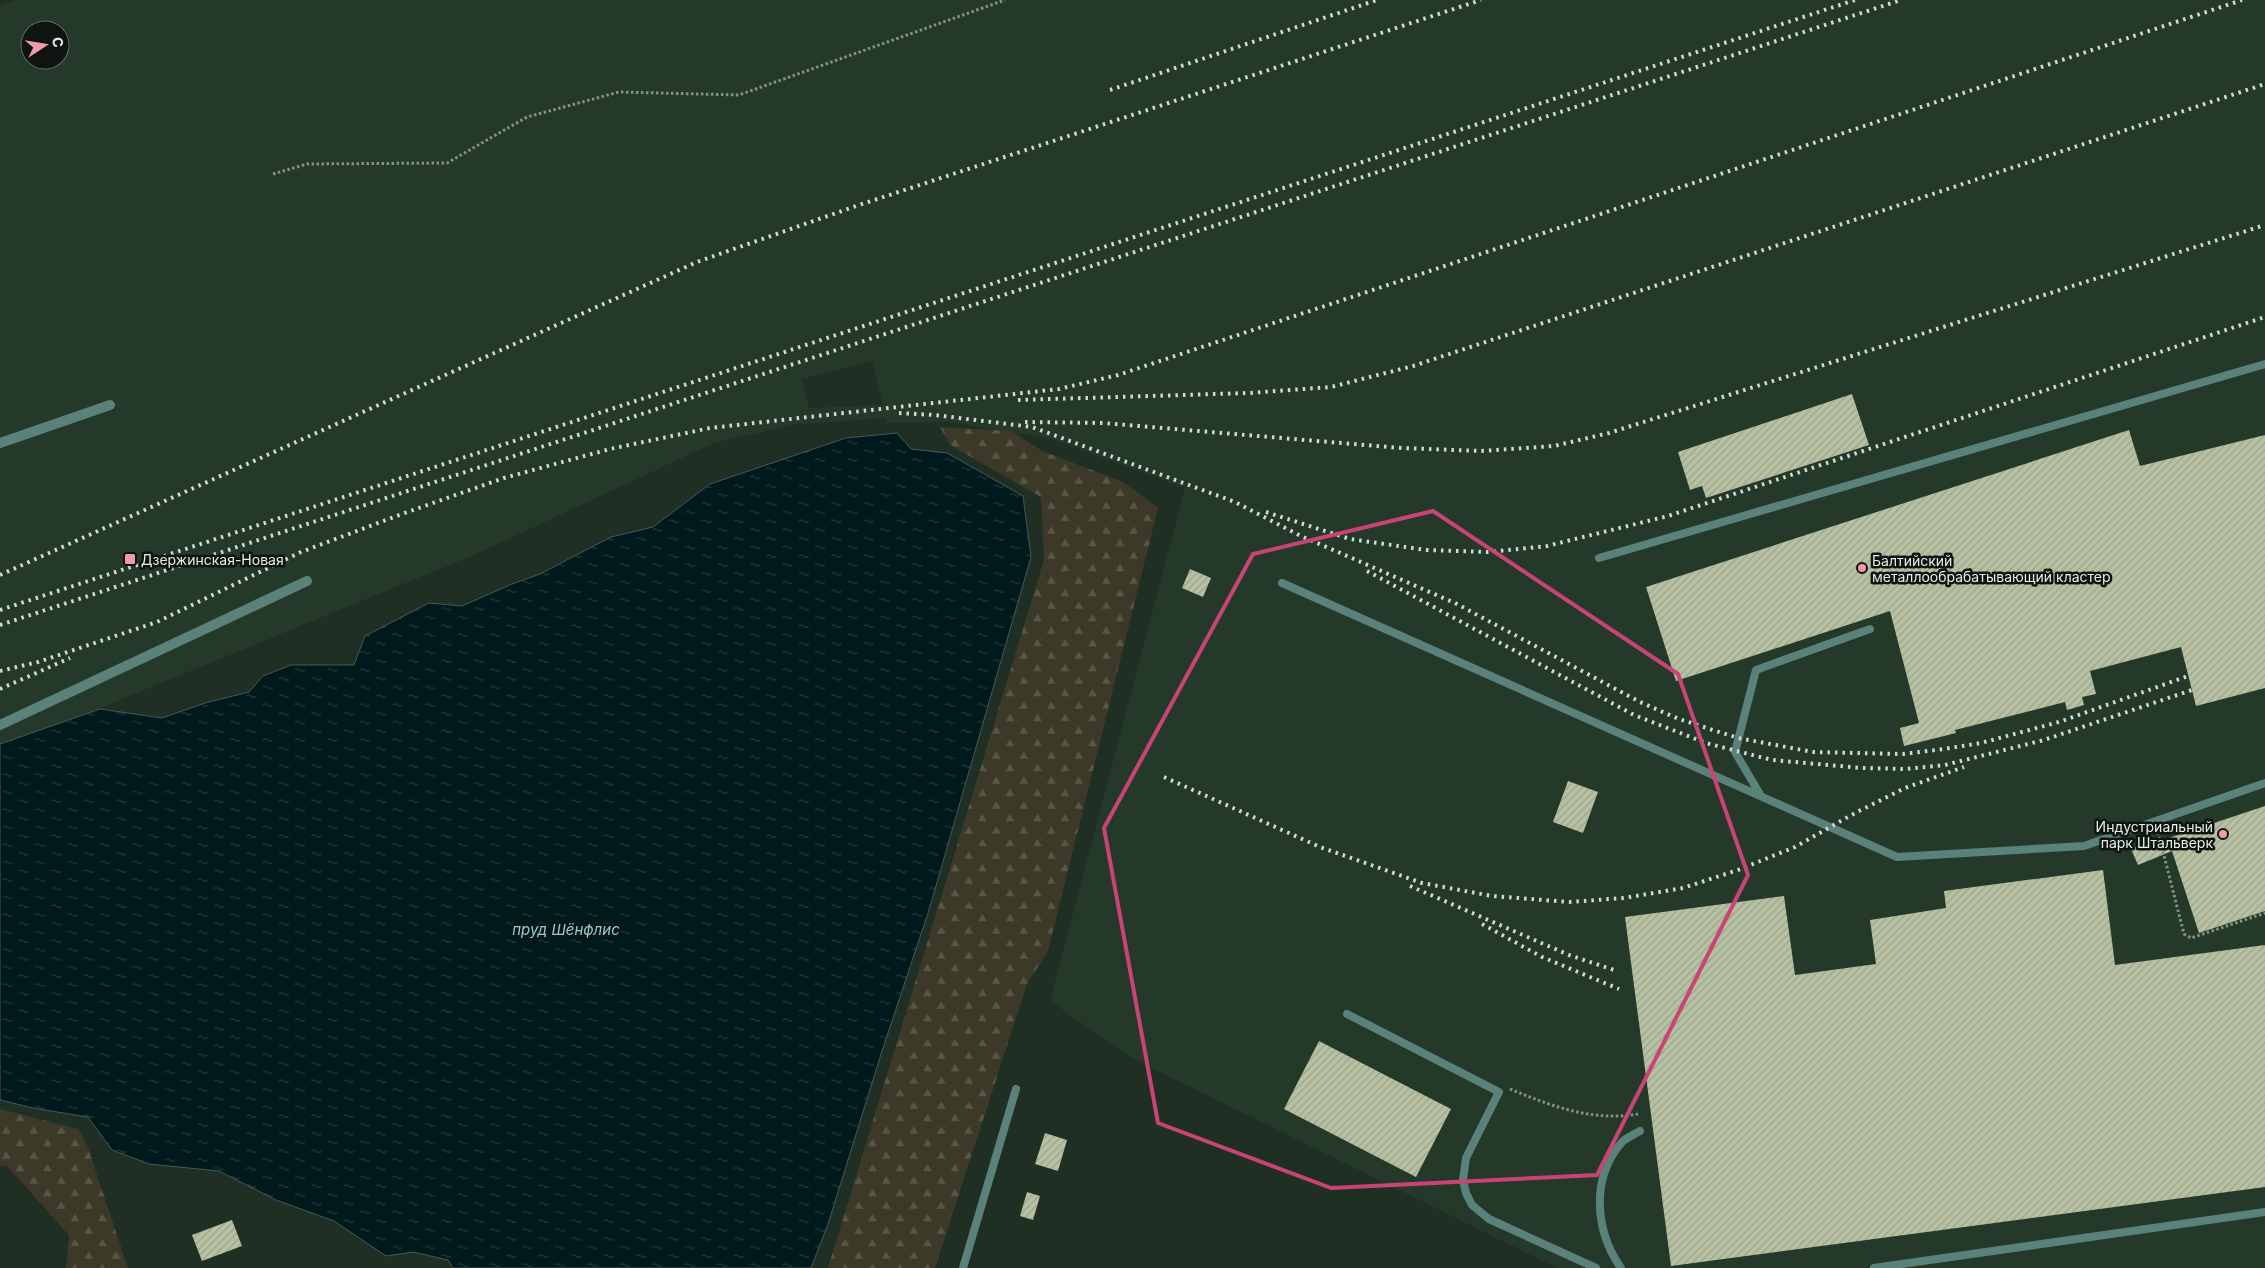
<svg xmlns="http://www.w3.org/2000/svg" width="2265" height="1268" font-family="Inter,sans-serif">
<defs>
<pattern id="forest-firs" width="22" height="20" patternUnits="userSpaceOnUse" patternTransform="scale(1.25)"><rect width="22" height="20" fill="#3d3928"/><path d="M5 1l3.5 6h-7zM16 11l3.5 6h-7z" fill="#595647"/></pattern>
<pattern id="water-ripples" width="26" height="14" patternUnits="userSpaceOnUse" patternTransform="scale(1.25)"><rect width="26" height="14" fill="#00191d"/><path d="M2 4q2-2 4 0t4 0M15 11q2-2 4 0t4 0" fill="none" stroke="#253b3e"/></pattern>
<pattern id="building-hatch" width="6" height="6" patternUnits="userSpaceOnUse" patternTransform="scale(1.25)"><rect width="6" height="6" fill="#b7c1a2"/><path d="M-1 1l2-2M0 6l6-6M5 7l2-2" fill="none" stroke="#9aa38b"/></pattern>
</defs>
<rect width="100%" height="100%" fill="#202f23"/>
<path fill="#243929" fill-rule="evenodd" d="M16 0H2265V1268H1557L1130 1057 1050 1001 1185 488 1049 438 949 422 887 423 886 418 790 425 714 443 474 555 0 749V6ZM30 30H60V60H30ZM872 361 883 405 809 408 802 379Z"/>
<path fill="url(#forest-firs)" d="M940 427 1012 431 1042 451 1123 482 1158 508 1048 951 1027 984 935 1268H828L1044 560 1041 497 950 445Z
M0 1109 78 1129 87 1145 128 1268H66L69 1235 6 1165 0 1167Z"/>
<path fill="url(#water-ripples)" stroke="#45595a" d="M897 433 911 449 947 453 1023 496 1031 557 929 910 882 1051 828 1224 811 1268H453L448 1260 413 1252 386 1256 334 1221 276 1200 219 1171 149 1164 112 1150 88 1117 33 1108 0 1100V744L100 709 162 718 205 703 249 692 263 676 291 665H354L365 636 429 603 462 606 512 584 540 574 611 537 653 527 710 484 846 438Z"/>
<path fill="url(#building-hatch)" d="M1852 394 1869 445 1706 498 1702 486 1690 490 1678 452Z
M2129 430 2140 466 2265 435V688L2196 706 2181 647 2090 671 2096 694 2082 697 2084 705 2067 710 2065 702 1955 730 1956 733 1904 746 1900 728 1919 723 1890 611 1676 681 1646 587Z
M1190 569 1211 578 1203 597 1182 588Z
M1568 781 1598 792 1583 833 1553 822Z
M2265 806V911L2199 933 2172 851 2138 865 2131 849 2156 838 2157 842Z
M2103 870 2115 965 2265 945V1187L1671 1266 1625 917 1784 896 1795 975 1876 964 1870 920 1946 908 1944 891Z
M1319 1041 1451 1109 1416 1177 1284 1109Z
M1045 1133 1067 1140 1058 1171 1035 1164Z
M1027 1192 1040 1196 1033 1220 1020 1216Z
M232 1220 242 1246 202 1261 192 1235Z"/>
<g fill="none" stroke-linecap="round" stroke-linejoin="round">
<path stroke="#849187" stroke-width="3" stroke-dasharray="2.5 2.5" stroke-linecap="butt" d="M273 174 307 164 447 163 527 117 619 92 739 95 1005 0
M2158 832 2184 934 2191 938 2265 913
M1510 1089C1551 1106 1593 1122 1638 1114"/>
<path stroke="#5a827a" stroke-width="8" d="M1599 558 2265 364
M1282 583 1897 857 2084 846 2265 783
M1761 796 1735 752 1756 670 1870 629
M1347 1014 1499 1092 1466 1158 1463 1180 1466 1193 1472 1205 1489 1219 1596 1268
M963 1268 1016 1089
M1621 1268C1595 1231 1590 1177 1623 1141 1628 1137 1635 1134 1640 1131
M1874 1268 2265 1212"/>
<path stroke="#5a827a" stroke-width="10" d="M0 443 110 405
M0 725 307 581"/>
<path stroke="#d0dbd2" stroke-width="4" stroke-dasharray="2.5 5" stroke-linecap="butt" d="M1110 90 1377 0
M1018 400 1249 393 1331 387 1413 366 2265 84
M899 413 935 415 1032 427 1235 502 1301 536 1455 603 1640 702 1679 719 1738 738 1813 752 1903 754 1944 749 1981 743 2059 722 2188 676
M1025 422 1103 423 1401 448 1481 451 1554 446 1609 433 2265 225
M1266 512 1350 539 1426 550 1488 552 1547 546 1668 516 2265 317
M1367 571 1634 715 1706 743 1772 760 1862 768 1905 769 1945 765 2044 740 2192 690
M0 575 697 262 856 206 1481 0
M0 610 1855 0
M0 625 1901 0
M0 671 38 662 157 622 301 552 402 514 504 478 610 449 710 428 1059 389 1118 375 2242 0
M0 689 70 658
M1164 777 1320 847 1422 883 1492 896 1569 902 1624 898 1683 888 1738 870 1795 847 1855 813 1905 788 1964 767
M1410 886 1569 955 1617 971
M1482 924 1542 957 1619 989"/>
</g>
<path fill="none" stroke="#c94377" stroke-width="4" stroke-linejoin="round" d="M1433 511 1678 674 1748 875 1597 1175 1331 1188 1158 1123 1104 828 1253 554Z"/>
<g fill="#f29aac" stroke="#0e1510" stroke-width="2">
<rect x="124" y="553" width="12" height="12" rx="2.5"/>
<circle cx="1862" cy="568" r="5"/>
<circle cx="2223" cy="834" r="5"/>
</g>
<g text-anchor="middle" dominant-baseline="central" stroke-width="5" stroke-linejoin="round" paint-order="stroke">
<g font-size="14" fill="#e5efe7" stroke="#0e1510" text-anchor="start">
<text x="141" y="559">Дзержинская-Новая</text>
<text x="1872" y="560">Балтийский<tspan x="1872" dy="16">металлообрабатывающий кластер</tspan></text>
<text x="2213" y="826" text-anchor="end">Индустриальный<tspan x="2213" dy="16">парк Штальверк</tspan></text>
</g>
<g font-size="15" font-style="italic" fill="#88d0dd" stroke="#0e1510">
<text x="566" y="929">пруд Шёнфлис</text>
</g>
</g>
<g transform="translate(45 45) rotate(78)"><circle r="24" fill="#0e1510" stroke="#646c66"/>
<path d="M0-4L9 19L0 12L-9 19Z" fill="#f29aac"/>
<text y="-8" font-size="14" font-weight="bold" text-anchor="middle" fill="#e5efe7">С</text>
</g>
</svg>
